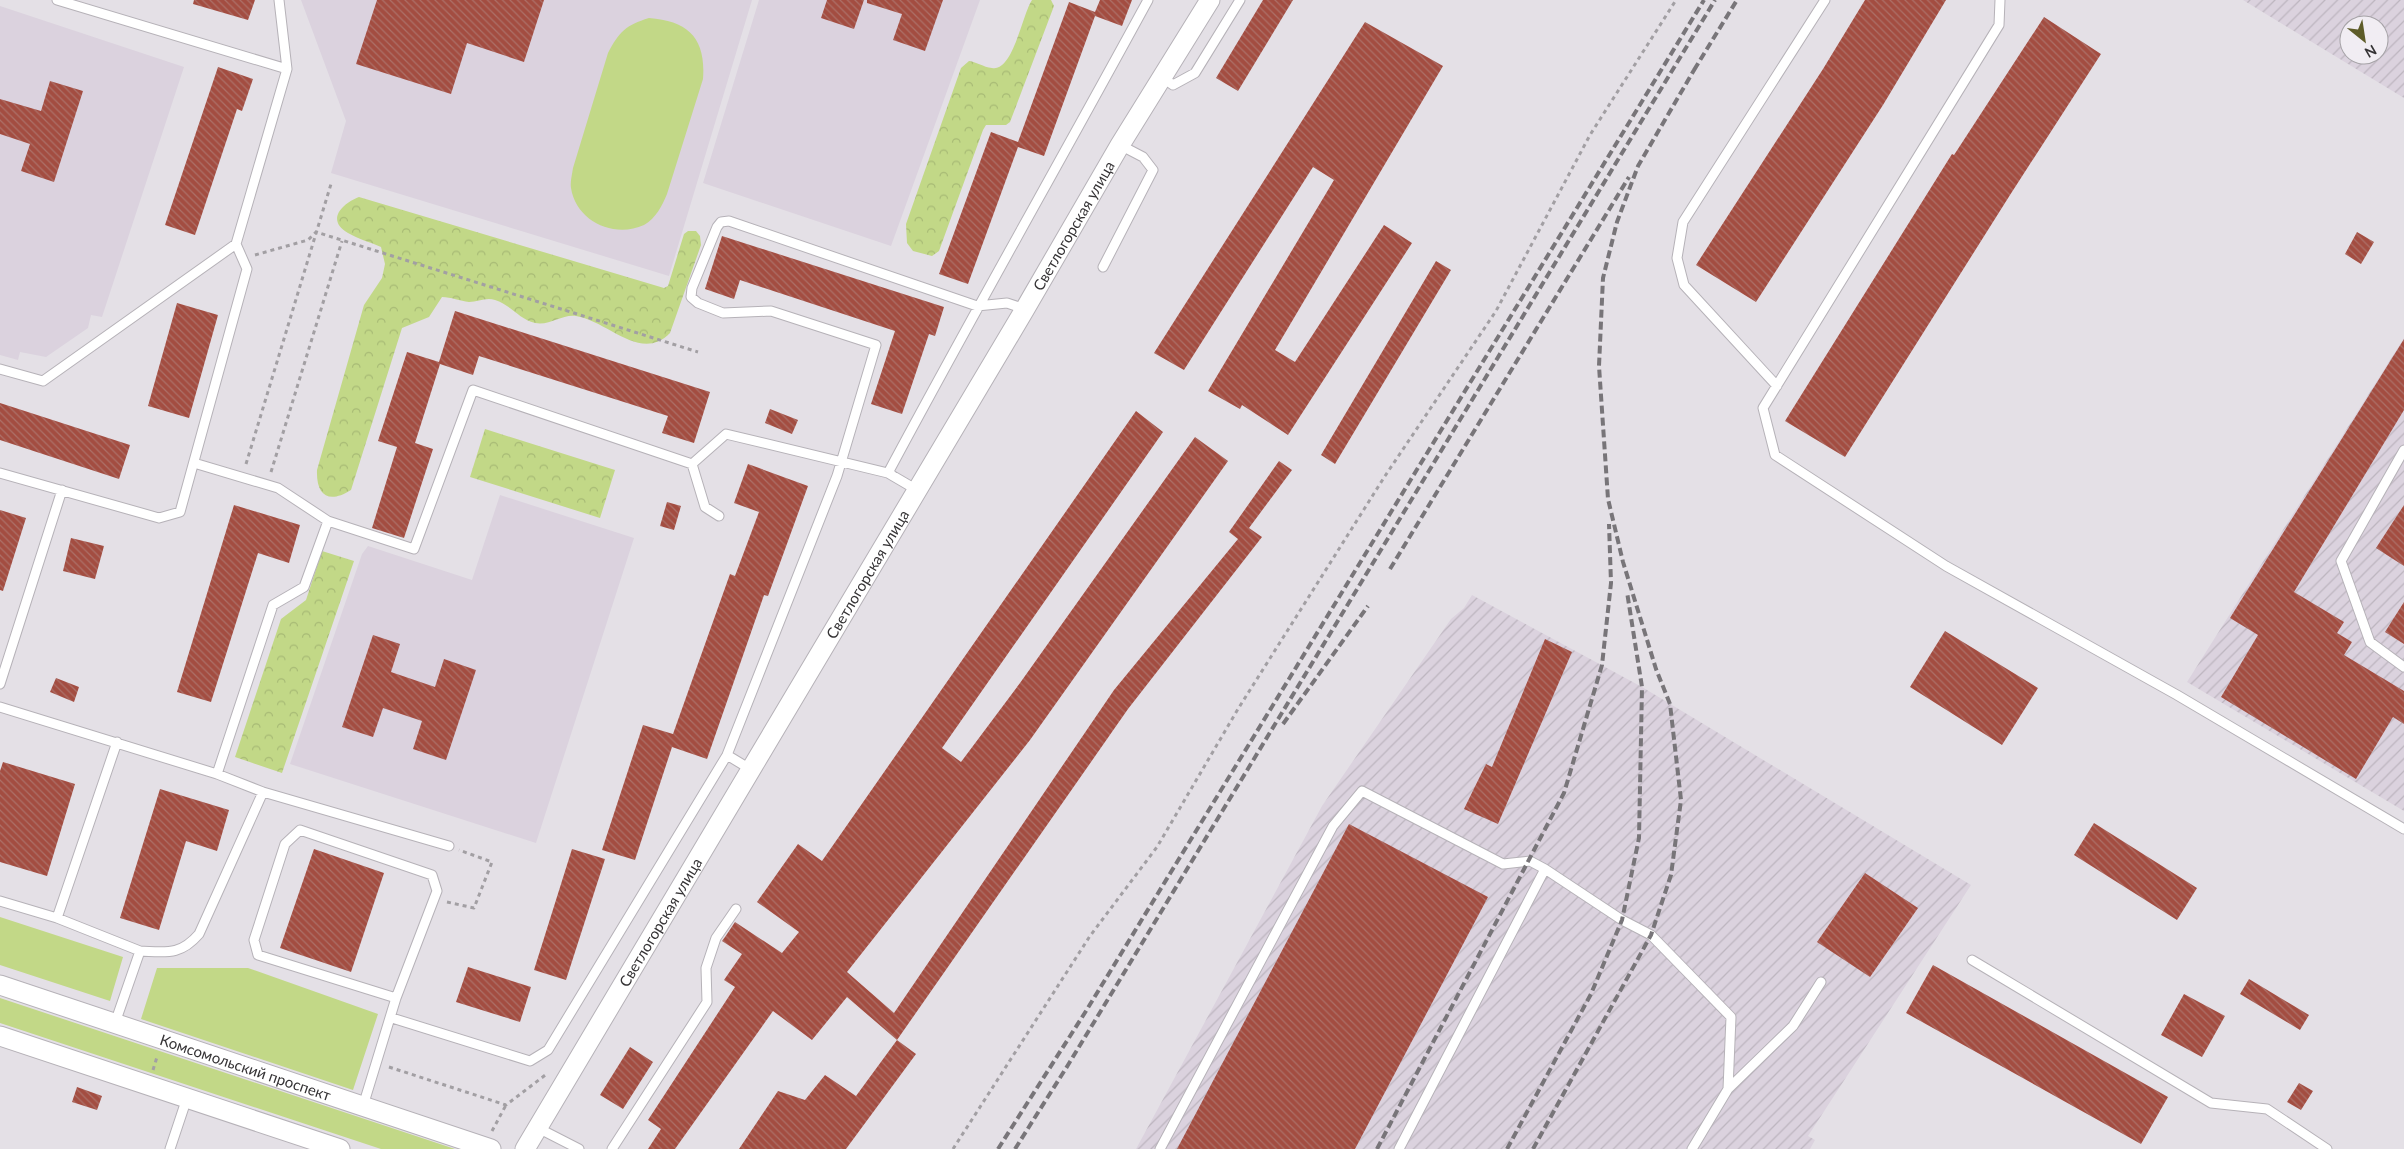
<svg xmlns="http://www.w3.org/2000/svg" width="2404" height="1149" font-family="Lato,sans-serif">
<defs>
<pattern id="industrial-furrows" width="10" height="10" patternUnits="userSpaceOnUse" patternTransform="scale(1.25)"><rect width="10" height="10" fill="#dbd2de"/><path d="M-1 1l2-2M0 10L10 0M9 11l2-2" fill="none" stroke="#bdb5bf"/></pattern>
<pattern id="forest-crowns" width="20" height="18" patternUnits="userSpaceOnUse" patternTransform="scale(1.25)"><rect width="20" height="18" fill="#c2d887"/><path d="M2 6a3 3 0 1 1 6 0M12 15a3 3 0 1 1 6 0" fill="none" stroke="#a7ba75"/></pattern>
<pattern id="building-back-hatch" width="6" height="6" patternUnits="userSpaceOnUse" patternTransform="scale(1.25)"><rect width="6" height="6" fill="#a34d41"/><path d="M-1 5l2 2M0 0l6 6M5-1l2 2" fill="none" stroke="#ac7068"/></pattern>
</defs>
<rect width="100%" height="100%" fill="#e4e0e6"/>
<path fill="#dbd2de" d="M301 0H752L669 276 331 173 346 121Z
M759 0H980L891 246 703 183Z
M0 6 184 67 102 317 91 315 88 328 46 357 20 352 18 360 0 355Z
M500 495 634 538 536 843 290 764 362 554 368 546 472 580Z"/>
<path fill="url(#industrial-furrows)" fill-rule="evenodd" d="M2243 0H2404V98ZM2349 25H2379V55H2349Z
M2404 338V811L2187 682Z
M1472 595 1642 687 1971 885 1808 1136 1815 1140 1810 1149H1136L1322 806 1451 619 1464 608Z"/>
<path fill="#c2d887" d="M649 18C689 21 706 39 703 79L667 194C662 206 656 218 644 225 614 239 576 221 571 188 570 182 572 175 573 168L608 53C619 32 626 25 649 18Z
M0 917 123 957 110 1001 0 965Z
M157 968H248L378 1014 353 1090 141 1019Z
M0 998 455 1149H381L0 1023Z"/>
<path fill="url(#forest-crowns)" d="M1032 0H1051L1054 6 1010 122 1006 125H986L983 130 939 251 932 256 913 251 907 243 906 224 961 68 969 61C977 62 983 67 992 68 1013 72 1022 15 1032 0Z
M359 197 664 288 668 286 684 234 688 231H696L700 236 701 245 670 333C641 363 608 321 576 316 562 314 550 326 535 323 519 319 511 305 495 300 486 297 478 302 469 302 460 301 451 297 442 297L429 317 402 328 351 490C329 504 316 496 317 470L364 305 382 278 385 264 381 247C370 242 358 239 348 233 325 220 343 203 359 197Z
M485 429 615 470 600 518 470 477Z
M322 551 354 561 282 773 235 757 281 619 306 600Z"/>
<path fill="url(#building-back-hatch)" d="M194 0H255L248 20 193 4Z
M377 0H544L524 62 467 43 451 94 356 64Z
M827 0H864L854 29 821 18Z
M867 0H943L925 51 893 40 902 14 867 3Z
M1100 0H1132L1122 26 1095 16 1044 156 1018 147 968 284 939 274 991 132 1018 142 1069 2 1095 12Z
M1263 0H1293L1238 91 1216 78Z
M1865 0H1946L1883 105 1756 302 1696 265 1823 69Z
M2044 17 2101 54 2010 195 1845 457 1785 421 1952 154 1954 155Z
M1365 22 1443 66 1275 350 1295 362 1384 225 1412 243 1288 435 1242 405 1240 409 1208 391 1334 180 1313 167 1184 370 1154 353Z
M218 67 253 79 242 111 237 109 195 235 165 225Z
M50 81 83 91 54 182 21 171 30 144 0 134V99L41 111Z
M2357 232 2374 242 2361 264 2345 254Z
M722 236 944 307 935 336 929 334 902 414 871 404 895 331 740 280 734 299 705 289Z
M1436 261 1451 270 1335 464 1321 455Z
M177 303 218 315 189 418 148 406Z
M455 311 710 392 694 443 662 433 668 416 479 356 473 375 440 364 415 443 433 449 404 538 372 528 397 447 378 441 407 352 439 362Z
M2404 339V410L2294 592 2344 622 2337 633 2352 642 2344 655 2404 691V724L2393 717 2356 779 2221 697 2258 635 2230 618Z
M0 403 130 445 119 479 0 440Z
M770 409 798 420 792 434 765 423Z
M1136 411 1163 432 942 748 961 762 1020 683 1195 437 1228 461 1030 740 847 972 894 1013 1114 690 1238 539 1229 532 1279 461 1292 470 1249 528 1262 537 1128 709 897 1040 847 997 812 1040 773 1011 675 1149H648L661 1129 648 1120 735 987 724 980 742 954 722 941 725 937 735 922 782 953 799 932 757 902 798 844 822 861Z
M748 464 808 486 768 596 764 595 707 759 672 747 635 860 602 850 643 725 673 734 730 574 735 576 759 512 734 503Z
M667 502 681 506 674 530 660 526Z
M234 505 300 525 289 563 258 553 211 702 177 692Z
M2404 505V566L2376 548Z
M0 510 26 518 3 591 0 590Z
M71 538 104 546 95 579 63 571Z
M2404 602V644L2385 632Z
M1945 631 2038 688 2002 745 1910 687Z
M373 635 400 644 391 672 435 687 444 659 476 670 446 760 413 749 422 721 383 708 373 737 342 727Z
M1545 639 1572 652 1498 824 1464 809 1486 764 1492 767Z
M56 678 79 687 74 702 50 692Z
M3 762 75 784 47 876 0 862V771Z
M160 789 229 810 217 851 186 841 159 930 120 918Z
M2094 823 2197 888 2177 920 2074 855Z
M1349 824 1488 897 1355 1149H1177Z
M314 849 384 873 351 972 280 948Z
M572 849 605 859 566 980 534 970Z
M1865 873 1918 908 1870 977 1817 942Z
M1933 965 2168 1097 2141 1144 1906 1013Z
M468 967 531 987 520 1022 456 1002Z
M2249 979 2309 1015 2300 1030 2240 994Z
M2184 994 2225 1016 2202 1057 2161 1035Z
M897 1040 916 1054 846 1149H739L778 1091 805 1100 825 1075 856 1096Z
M630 1047 653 1062 623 1109 600 1095Z
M2299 1083 2313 1091 2301 1110 2287 1102Z
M77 1087 102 1096 97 1110 72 1102Z"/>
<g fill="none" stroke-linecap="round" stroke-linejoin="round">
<g stroke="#b6b2b8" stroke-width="11">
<path id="service" d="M57 0 287 69
M2000 0 1999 25 1763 408 1775 455 1946 566 2177 695 2404 829
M1163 78 1173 85 1195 73 1240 0
M1103 267 1153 170 1143 157 1120 145
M0 369 43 381 236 244 287 69 279 0
M1777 386 1684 285 1677 258 1683 222 1825 0
M2404 450 2341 561 2370 642 2404 667
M194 463 278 488 328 521 414 549 473 390 692 464 726 434 888 473 917 490
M692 464 705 507 719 516
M0 473 159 518 180 512 247 269 236 244
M892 475 888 473C973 314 1062 158 1148 0
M0 684 62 490
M0 707 217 774 263 792 449 846
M727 755 750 769
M217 774 273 605 304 587 328 521
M0 901 57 918 140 951
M57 918 117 742
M1972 960 2211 1103 2267 1109 2327 1149
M392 1018 530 1061 548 1050 727 755 837 476 876 345 771 311 723 313 698 303 691 297 692 288 717 227 721 222 729 221 977 306 1007 303 1025 309
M115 1023 140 951C166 952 180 956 199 934L263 792
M363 1106 396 998 437 891 432 875 300 830 285 844 254 940 258 955 396 998
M538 1128 579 1149
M170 1149 187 1098
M612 1149 707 1002 706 968 716 938 736 909
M1160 1149 1333 826 1362 791 1503 864 1530 861 1545 869 1622 920 1651 935 1731 1017 1728 1089 1793 1026 1821 982
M1399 1149 1545 869
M1692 1149 1728 1089"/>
</g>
<g stroke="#b6b2b8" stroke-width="21">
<g id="minor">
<path id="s1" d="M0 985 491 1149"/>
<path d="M0 1036 340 1149"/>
<path id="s2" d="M525 1149 1025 309 1120 145 1210 0"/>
</g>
</g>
<path stroke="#a29fa3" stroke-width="3" stroke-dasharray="4 4" stroke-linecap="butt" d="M255 255 308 240 316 232 698 352
M246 464 331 184
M271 472 342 241
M447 902 474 908 492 862 459 850
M389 1067 506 1105 548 1073
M153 1070 157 1057
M492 1131 506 1105
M953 1149 1090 936 1157 847 1238 709 1385 476 1496 311 1590 135 1676 0"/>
<use href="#service" stroke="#fff" stroke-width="9"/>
<use href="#minor" stroke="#fff" stroke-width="19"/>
<path stroke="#787579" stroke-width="4" stroke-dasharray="8 4" stroke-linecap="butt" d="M1694 70 1737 0
M1390 569 1629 177
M1283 724 1368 606
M998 1149 1086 1011 1704 0
M1015 1149 1068 1065 1715 0
M1377 1149 1564 793 1602 665 1611 583 1609 524
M1507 1149 1591 994 1622 920 1639 838 1642 687 1627 592
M1533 1149 1651 935 1671 875 1681 800 1670 704 1656 669 1623 562 1608 499 1599 366 1603 278 1617 222 1638 166 1697 65"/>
</g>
<g text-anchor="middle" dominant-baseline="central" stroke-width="5" stroke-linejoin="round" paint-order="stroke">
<g font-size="15" fill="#353335" stroke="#f1edf3">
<text stroke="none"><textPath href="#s2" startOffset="1074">Светлогорская улица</textPath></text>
<text stroke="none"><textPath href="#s2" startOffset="669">Светлогорская улица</textPath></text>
<text stroke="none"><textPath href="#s2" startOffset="264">Светлогорская улица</textPath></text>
<text stroke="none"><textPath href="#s1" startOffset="259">Комсомольский проспект</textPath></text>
</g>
</g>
<g transform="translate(2364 40) rotate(150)"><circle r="24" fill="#f1edf3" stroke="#a6a3a7"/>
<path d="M0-4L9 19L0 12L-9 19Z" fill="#5e5c29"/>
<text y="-8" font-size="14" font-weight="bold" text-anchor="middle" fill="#353335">N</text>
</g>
</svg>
